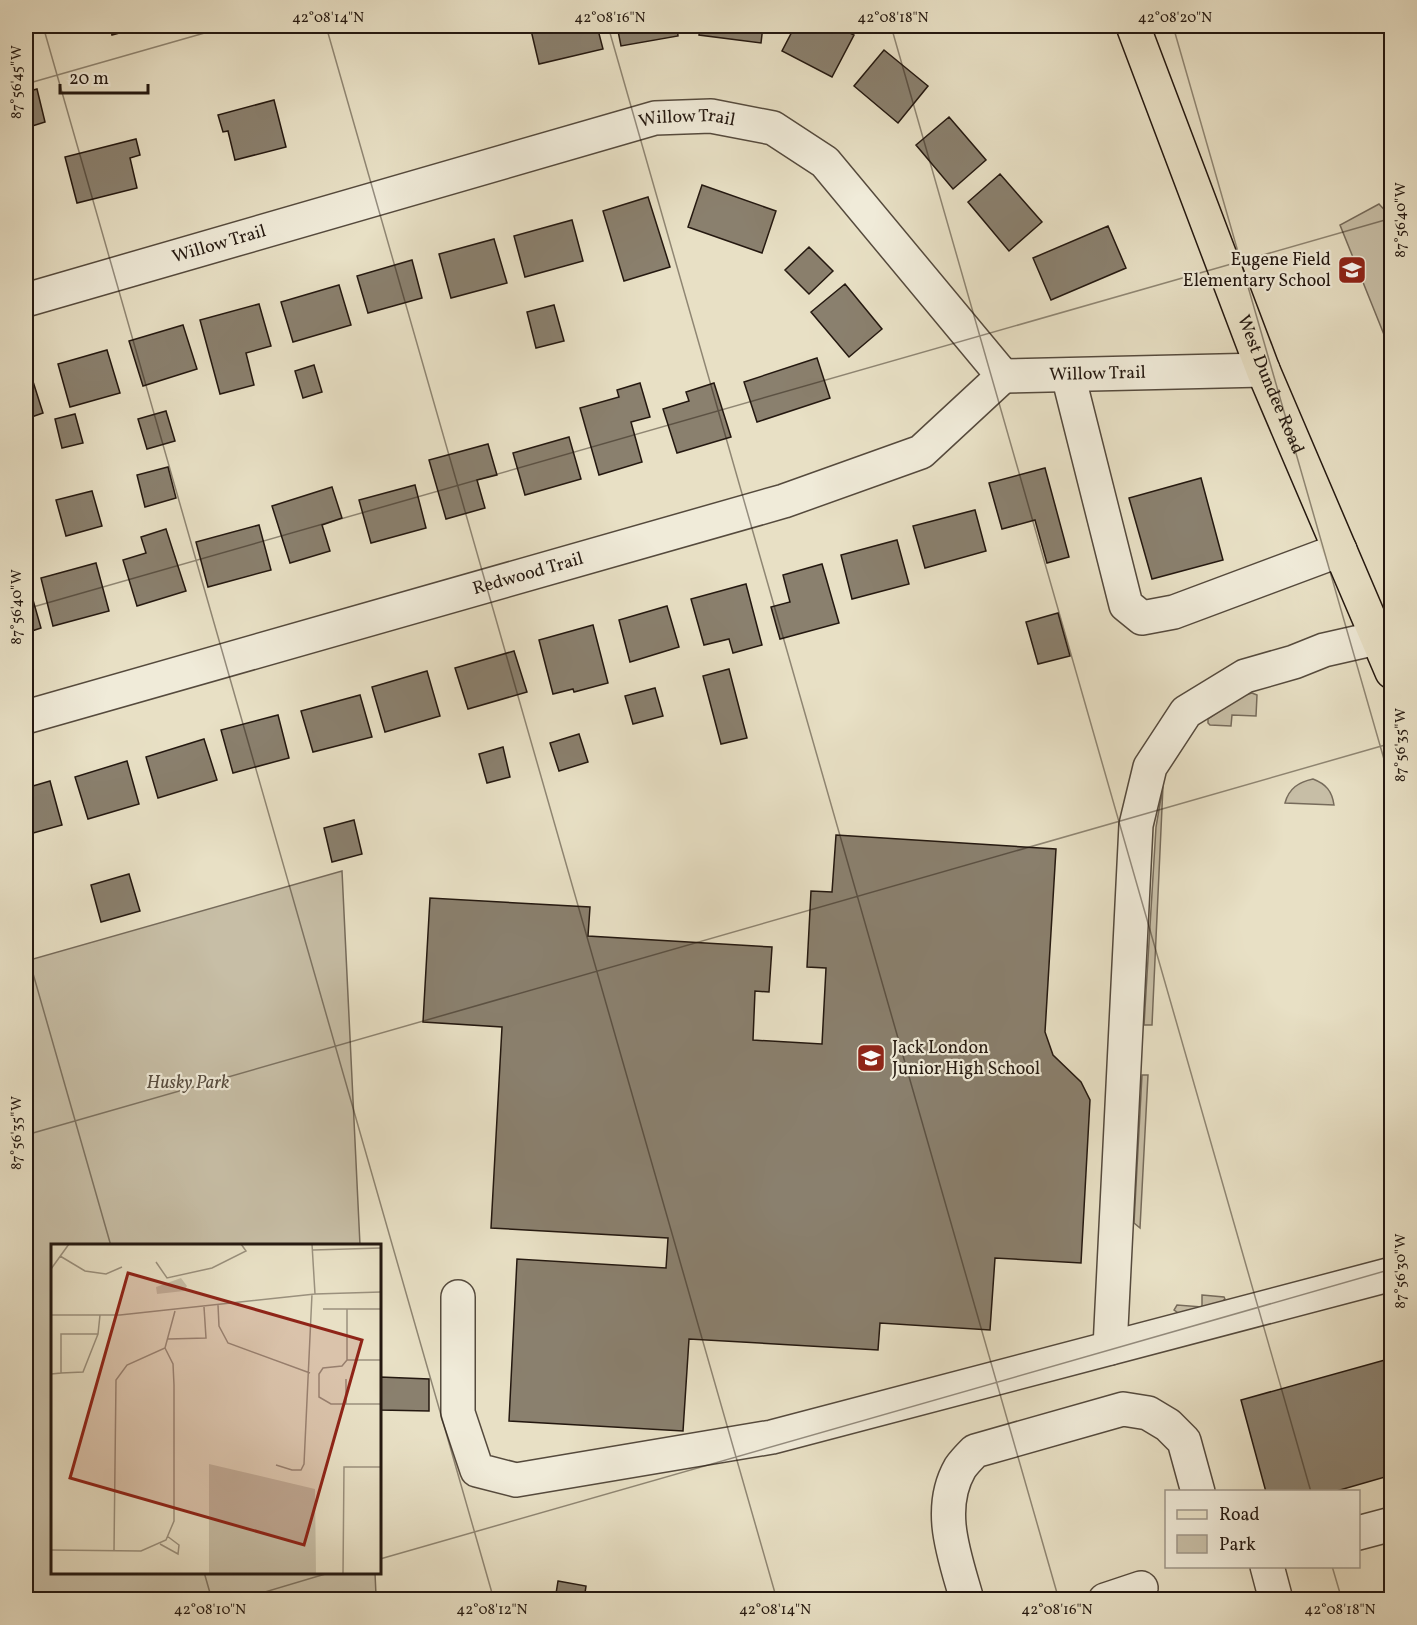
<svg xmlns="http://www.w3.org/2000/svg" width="1417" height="1625" font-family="Vollkorn,serif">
<rect width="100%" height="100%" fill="#e8e0c5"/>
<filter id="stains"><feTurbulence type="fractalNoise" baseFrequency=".00333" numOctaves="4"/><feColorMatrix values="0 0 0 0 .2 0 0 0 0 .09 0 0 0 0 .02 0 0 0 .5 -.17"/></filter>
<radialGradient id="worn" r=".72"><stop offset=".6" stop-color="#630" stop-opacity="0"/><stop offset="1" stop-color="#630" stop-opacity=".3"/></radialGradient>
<path fill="#c7bea6" stroke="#766b5b" stroke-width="1.5" d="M1379 204 1391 217V352L1340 225Z
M1252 693 1257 695 1256 716 1232 715 1231 726 1210 725 1208 723V719L1242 696Z
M1313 779C1326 784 1332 791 1334 805L1285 803C1289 788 1299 782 1313 779Z
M1163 786 1152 1025H1144L1156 827Z
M342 871 360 1245 52 1246V1572L375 1573 376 1595 362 1600 26 1599V961Z
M1142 1075H1148L1140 1228 1134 1223Z
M1202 1295 1224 1297 1225 1299C1213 1310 1188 1322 1174 1310L1177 1305 1202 1307Z"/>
<path fill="#8a806e" stroke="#241810" stroke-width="1.5" d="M110 26H140L141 27 112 35Z
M530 26H597L603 49 539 64Z
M617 26H677L678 36 621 46Z
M700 26H763L761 43 699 35Z
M795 26H836L854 35 832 77 782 51Z
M884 50 928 86 898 123 854 86Z
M37 89 45 122 26 128V92Z
M274 100 286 147 235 160 228 131 223 132 218 115Z
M949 117 986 160 953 189 916 145Z
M136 139 140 155 130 158 137 188 77 203 65 157Z
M1000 174 1042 222 1009 251 968 202Z
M702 185 776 211 762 253 688 227Z
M648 197 670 267 624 281 603 211Z
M572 220 583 261 525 277 514 236Z
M1108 226 1126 268 1051 300 1033 258Z
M494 239 507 283 451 298 439 254Z
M809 247 833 271 809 294 785 270Z
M412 260 422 298 368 313 357 276Z
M845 284 882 329 849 357 811 312Z
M339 285 351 325 293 342 281 302Z
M259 304 271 346 246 353 254 385 220 394 200 320Z
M554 305 564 341 536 348 527 312Z
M183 325 197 369 143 386 129 341Z
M107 350 120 393 70 407 58 364Z
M817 358 830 398 757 422 744 382Z
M314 365 322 392 303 398 295 371Z
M30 372 43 413 26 419V373Z
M640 383 650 417 631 422 642 462 599 475 580 408 619 397 617 390Z
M714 383 731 437 677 453 663 409 689 401 686 392Z
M166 411 175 441 147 449 138 419Z
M75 414 83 443 62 448 55 419Z
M569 437 581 479 525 495 513 453Z
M488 444 497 475 477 480 485 508 446 519 429 460Z
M168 467 176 498 145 507 137 475Z
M1045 468 1069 557 1047 563 1035 520 1002 529 989 483Z
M1201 478 1223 560 1152 579 1129 498Z
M415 485 426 528 371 543 359 500Z
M332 487 342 518 322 525 330 551 290 563 272 506Z
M92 491 102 526 66 536 56 500Z
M975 510 986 551 925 568 913 526Z
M259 525 271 570 208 587 196 542Z
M166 529 186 591 137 606 123 560 146 553 141 537Z
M897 540 909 584 852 599 841 555Z
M96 563 109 611 53 626 41 578Z
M822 564 839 623 780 639 771 607 790 602 783 575Z
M746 584 762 645 733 653 729 639 704 645 691 599Z
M29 586 41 628 26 633V588Z
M667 606 679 647 630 662 619 620Z
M1058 613 1070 656 1038 664 1026 622Z
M593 625 608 683 574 692 573 689 553 694 539 640Z
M514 651 527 692 468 709 455 668Z
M729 669 747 738 721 744 703 676Z
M427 671 440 716 385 732 372 687Z
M655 688 663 716 633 724 625 696Z
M360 695 372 737 313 752 301 711Z
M278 715 289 758 233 773 221 730Z
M579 734 588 762 559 771 550 743Z
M204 739 217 780 158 798 146 757Z
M503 747 510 777 487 783 479 754Z
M127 761 139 804 88 819 75 777Z
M50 781 62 825 26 835V788Z
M354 820 362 854 332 862 324 828Z
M836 835 1056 849 1045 1032 1053 1055 1081 1082 1090 1100 1081 1263 995 1258 990 1330 880 1323 878 1350 689 1339 683 1431 509 1421 517 1259 666 1268 668 1238 491 1228 502 1027 423 1022 430 898 590 907 588 936 772 947 769 992 755 991 753 1040 822 1044 826 968 807 967 811 891 832 892Z
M129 874 140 911 101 922 91 885Z
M1392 1358V1475L1333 1492H1266L1241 1400Z
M380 1377 429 1379V1411L380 1410Z
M558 1581 586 1586 584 1600H555Z
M391 1595 393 1600H376Z"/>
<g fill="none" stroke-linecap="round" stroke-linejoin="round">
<g stroke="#554a3d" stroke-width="36">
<g id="minor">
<path id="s1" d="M26 300 655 118 711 116 773 128 825 162 1003 376 1263 370"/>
<path d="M1068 375 1126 605 1142 618 1174 612 1340 550"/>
<path id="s2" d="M26 717 784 501 921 452 1003 376"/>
<path d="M458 1297V1413L477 1470 516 1480 772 1437 1392 1274"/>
<path d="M1110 1348 1136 825 1150 767 1186 712 1245 676 1294 662 1324 650 1377 638"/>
<path d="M1358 1533 1392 1524"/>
<path d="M1267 1566 1276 1600"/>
<path d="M967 1600C955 1557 936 1510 960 1468 964 1462 970 1456 975 1451L1123 1409 1148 1413 1168 1425 1184 1441 1198 1492"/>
<path d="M1105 1600 1141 1588"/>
</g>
</g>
<g stroke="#241810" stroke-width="36">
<g id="major">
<path id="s3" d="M1133 26 1263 370 1392 672"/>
</g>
</g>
<use href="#minor" stroke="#f0ebd9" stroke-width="33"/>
<use href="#major" stroke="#e8e0c5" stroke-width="33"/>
</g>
<path fill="none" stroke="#241810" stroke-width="1.5" stroke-opacity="0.45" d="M43 26 494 1600M326 26 777 1600M608 26 1059 1600M891 26 1311 1492M1173 26 1392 787M26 84 229 26M26 609 1392 218M26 949 111 1246M26 1135 1392 743M380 1559 1392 1269M1332 1566 1342 1600M204 1572 212 1600M238 1600 332 1572"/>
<defs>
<g id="school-square" transform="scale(1.5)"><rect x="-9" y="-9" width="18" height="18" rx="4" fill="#8f2418" stroke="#f0ebd9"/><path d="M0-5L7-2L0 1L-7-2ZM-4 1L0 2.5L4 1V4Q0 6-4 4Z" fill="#fff"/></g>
</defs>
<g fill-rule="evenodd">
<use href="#school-square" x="1352" y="270"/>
<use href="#school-square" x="871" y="1058"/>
</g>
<g text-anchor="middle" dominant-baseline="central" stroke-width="4.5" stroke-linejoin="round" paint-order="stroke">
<g font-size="18" fill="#241810" stroke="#f0ebd9">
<text stroke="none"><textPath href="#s1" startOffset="687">Willow Trail</textPath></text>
<text stroke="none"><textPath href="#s1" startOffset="201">Willow Trail</textPath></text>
<text stroke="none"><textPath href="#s1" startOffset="1209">Willow Trail</textPath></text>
<text stroke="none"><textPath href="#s3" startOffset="384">West Dundee Road</textPath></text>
<text stroke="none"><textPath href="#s2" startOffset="522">Redwood Trail</textPath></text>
</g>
<g font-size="18" fill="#241810" stroke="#f0ebd9" text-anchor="end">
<text x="1331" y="260">Eugene Field<tspan x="1331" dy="21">Elementary School</tspan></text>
<text x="892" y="1048" text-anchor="start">Jack London<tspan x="892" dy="21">Junior High School</tspan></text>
</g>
<g font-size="18" font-style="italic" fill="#554a3d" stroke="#f0ebd9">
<text x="188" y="1083">Husky Park</text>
</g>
</g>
<g transform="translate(51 1244)">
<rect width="330" height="330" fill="#e8e0c5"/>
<path d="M130 34 136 42 133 47 106 50 105 43ZM158 220 264 245 265 330H158Z" fill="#c7bea6"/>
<path fill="none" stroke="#9a907d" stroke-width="1.5" d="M261 0 264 50M262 6 330 4M9 12 34 27 55 30 71 23M105 18 116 34 161 24 195 7 190 0M0 25 18 0M167 61 168 82 177 99 259 129M272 65H330M0 71H69L264 50 330 48M117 95 155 94 153 63M296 116V65M330 116H296L291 122 272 124 268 130V153L280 160H330M10 129 32 128 47 90M0 130 10 129V90H47L49 71M295 135V160M225 221 241 226H250L253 220 261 50M109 300 127 310 128 301 116 292M0 306 90 307 115 296 123 277V141L122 120 114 104M63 307 65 136 76 121 114 104 124 67M292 330 293 223H330"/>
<path fill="#8f2418" fill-opacity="0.15" stroke="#8f2418" stroke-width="3" d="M77 29 311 96 253 301 19 234Z"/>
<rect width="330" height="330" fill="none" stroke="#241810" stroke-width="3"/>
</g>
<rect width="1417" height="1625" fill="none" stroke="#e8e0c5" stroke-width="66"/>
<rect x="1165" y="1490" width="195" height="78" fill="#f0ebd9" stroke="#9e9789" stroke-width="1.5"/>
<rect x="1177" y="1510" width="30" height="9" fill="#e8e0c5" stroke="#9e9789" stroke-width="1.5"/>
<text x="1219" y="1520" font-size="18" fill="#241810">Road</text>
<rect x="1177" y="1535" width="30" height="18" fill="#c7bea6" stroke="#9e9789" stroke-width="1.5"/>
<text x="1219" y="1550" font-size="18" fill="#241810">Park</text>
<path d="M60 84v9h88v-9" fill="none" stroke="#241810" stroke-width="3"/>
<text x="69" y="84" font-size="18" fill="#241810" stroke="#f0ebd9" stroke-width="4.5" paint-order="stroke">20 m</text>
<rect x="33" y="33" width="1351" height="1559" fill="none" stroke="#241810" stroke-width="2"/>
<g font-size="15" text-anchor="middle" fill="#241810">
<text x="328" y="22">42°08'14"N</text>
<text x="610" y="22">42°08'16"N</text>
<text x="893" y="22">42°08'18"N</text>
<text x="1175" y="22">42°08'20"N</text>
<text transform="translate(16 82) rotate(-90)" y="5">87°56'45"W</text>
<text transform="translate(1400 220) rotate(-90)" y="5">87°56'40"W</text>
<text transform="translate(16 607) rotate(-90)" y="5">87°56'40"W</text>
<text transform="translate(1400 745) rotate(-90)" y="5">87°56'35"W</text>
<text transform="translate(16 1133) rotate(-90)" y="5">87°56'35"W</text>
<text transform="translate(1400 1271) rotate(-90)" y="5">87°56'30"W</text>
<text x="210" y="1614">42°08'10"N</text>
<text x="492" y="1614">42°08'12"N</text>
<text x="775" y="1614">42°08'14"N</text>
<text x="1057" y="1614">42°08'16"N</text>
<text x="1340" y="1614">42°08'18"N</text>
</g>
<rect width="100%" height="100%" filter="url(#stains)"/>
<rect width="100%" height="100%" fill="url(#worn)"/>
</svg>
